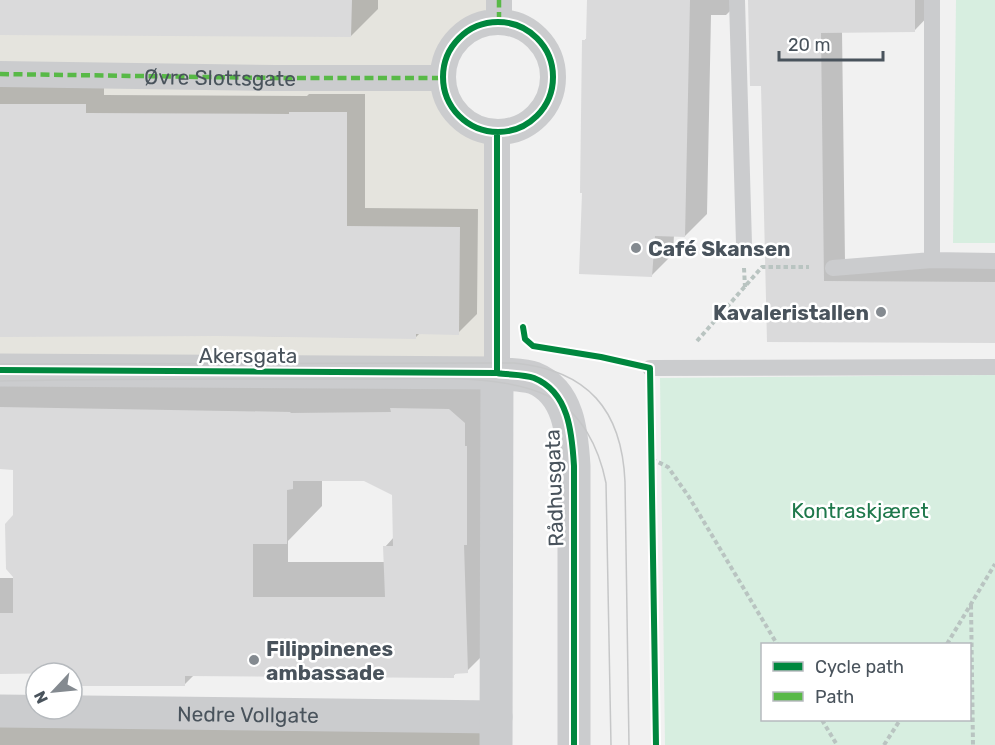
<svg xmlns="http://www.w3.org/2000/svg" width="995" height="745" font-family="Rubik,sans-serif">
<rect width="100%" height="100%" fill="#f1f1f1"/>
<path fill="#e5e4de" d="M0 0H499V21L477 25 458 37 446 56 442 78 446 99 459 116 477 128 497 132V373H0Z
M0 711 458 718 496 745H0Z"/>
<path fill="#d7eee0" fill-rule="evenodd" d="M956 0H995V243H953Z
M995 375V745H665L660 378ZM762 644H970V720H762Z"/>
<path fill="#0003" fill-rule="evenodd" d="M0 0H378V9L351 36 0 33Z
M588 0H741L726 15H711L707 214 685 236 674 235 673 254 651 276 583 191 584 41 588 37Z
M749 0H936V8L915 30 842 31 845 260 995 261V341L768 340 763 85Z
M0 86H104V95L307 96 309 94H365V208L478 209 477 314 458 333H420L415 338 84 334 0 335Z
M0 373 486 374 503 635 467 671 457 672 453 676 195 674 184 685 72 684V673L0 672V578H15L14 468H0ZM322 480H364L394 494V537L385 547V562H288V541L322 506Z
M0 721 500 723V745H0Z"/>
<path fill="#dadadb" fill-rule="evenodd" d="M0 0H352L351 37 0 35Z
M587 0H690L685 237 655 236 652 277 579 274 582 193H580L582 40H586Z
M748 0H915V32L821 33 824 281 995 282V343L767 342 761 86H750Z
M0 104H86V113L289 114V112H347V226L460 227 459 335 416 334V339L217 336 0 337Z
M0 407 291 412 290 413 391 412 390 408 449 409 465 423V446H467V545H464L468 673 454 674V678L185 676V686H72V673L0 674V613H13V577L6 569 5 524 13 515V470L0 469ZM293 481H364L392 495 393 546H383L385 597H253V544H287V490L293 489Z"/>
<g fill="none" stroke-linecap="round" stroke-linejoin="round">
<path stroke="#b9c4c1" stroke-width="4" stroke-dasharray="4.5 3" stroke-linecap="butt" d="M744 268 745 287
M697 341 762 267H809
M562 349 626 363
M650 394 656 745
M652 459 668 467 689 497 777 644
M971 605 973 745
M947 644 995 564
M822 720 837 745
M884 745 900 720"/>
<path stroke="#cbccce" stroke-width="16" d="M737 0 744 244
M932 0V260
M833 268 932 260 995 261
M650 368 995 367"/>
<path stroke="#cbccce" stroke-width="26" d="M499 21V0
M443 77a55 55 0 1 1 110 0a55 55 0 1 1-110 0Z
M0 74 275 78H442
M497 373V132"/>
<g stroke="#cbccce" stroke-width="33">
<path d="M0 370 497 373C508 375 523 374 534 378 569 392 572 433 574 466V745"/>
<path id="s1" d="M0 711 496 717"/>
<path d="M496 745 497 373"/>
</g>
<path stroke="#c6c7c8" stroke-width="1.5" d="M0 364 514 363C588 370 622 410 625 482L629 745
M0 381C117 378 233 379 350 379 407 380 497 371 548 396 582 412 599 448 606 483L611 745"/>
<g stroke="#58b947" stroke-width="4.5" stroke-dasharray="9 4.5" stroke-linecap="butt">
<path d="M499 21V0"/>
<path id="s2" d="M0 74 275 78H442"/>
</g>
<g stroke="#fff" stroke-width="10">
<path id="cycleway" d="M443 77a55 55 0 1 1 110 0a55 55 0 1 1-110 0Z
M523 327 525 339 533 346 601 357 650 368 656 745
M0 370 497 373C508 375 523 374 534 378 569 392 572 433 574 466V745
M497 373V132"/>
</g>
<use href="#cycleway" stroke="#00873e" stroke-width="6"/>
</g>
<g fill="#848a90" stroke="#fff" stroke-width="2">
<circle cx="636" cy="248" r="6"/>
<circle cx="881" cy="312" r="6"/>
<circle cx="254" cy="660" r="6"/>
</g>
<g text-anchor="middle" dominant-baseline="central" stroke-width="5" stroke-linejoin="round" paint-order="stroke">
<g font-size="21" fill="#49535c" stroke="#fff">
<text stroke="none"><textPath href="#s2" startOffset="220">Øvre Slottsgate</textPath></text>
<text x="248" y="355">Akersgata</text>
<text transform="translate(554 488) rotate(-92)">Rådhusgata</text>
<text stroke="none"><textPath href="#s1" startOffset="248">Nedre Vollgate</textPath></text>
</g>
<g font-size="21" font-weight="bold" fill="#49535c" stroke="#fff" text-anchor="start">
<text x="648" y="248">Café Skansen</text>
<text x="869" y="312" text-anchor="end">Kavaleristallen</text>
<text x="266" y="648">Filippinenes<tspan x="266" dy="24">ambassade</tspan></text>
</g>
<g font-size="21" fill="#1e784b" stroke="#fff">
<text x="860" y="510">Kontraskjæret</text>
</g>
</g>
<rect x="761" y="643" width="210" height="78" fill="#ffffff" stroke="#b6babe" stroke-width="1.5"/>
<rect x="773" y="662" width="30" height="9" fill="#00873e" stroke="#b6babe" stroke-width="1.5"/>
<text x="815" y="673" font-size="18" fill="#49535c">Cycle path</text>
<rect x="773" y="692" width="30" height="9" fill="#58b947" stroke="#b6babe" stroke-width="1.5"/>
<text x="815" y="703" font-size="18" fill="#49535c">Path</text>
<g transform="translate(54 691) rotate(244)"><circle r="28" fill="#ffffff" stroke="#b6babe" stroke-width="1.5"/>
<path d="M0-4.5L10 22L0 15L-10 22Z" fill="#848a90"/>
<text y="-9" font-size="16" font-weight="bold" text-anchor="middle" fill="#49535c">N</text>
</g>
<path d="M779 51v9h104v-9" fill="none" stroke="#49535c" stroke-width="3"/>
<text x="788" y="51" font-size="18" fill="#49535c" stroke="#ffffff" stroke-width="4.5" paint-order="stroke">20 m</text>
</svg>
